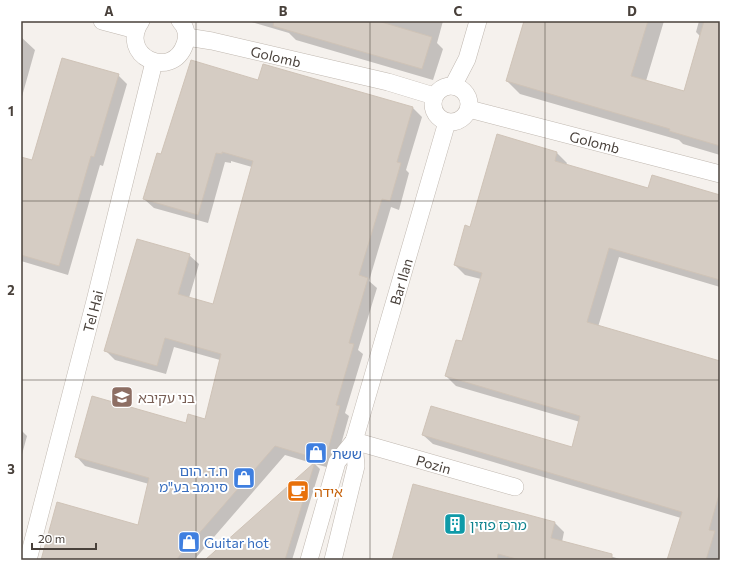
<svg xmlns="http://www.w3.org/2000/svg" width="741" height="581" font-family="Commissioner,'Noto Sans Hebrew',sans-serif">
<rect width="100%" height="100%" fill="#f5f1ed"/>
<path fill="#0003" d="M248 21H443L437 43 443 49 433 80 296 40 289 33Z
M524 21H664L646 81 685 93 701 37 696 32 699 21H720V155L683 144 679 140 520 94 507 81Z
M21 37 35 50 21 100Z
M118 75 127 84 103 166 100 165 68 275 21 261V158L33 161Z
M259 81 413 108 422 117 406 170 409 173 399 210 391 207 369 281 377 288 358 350 363 354 345 413 349 416 334 469 315 464 320 469 292 560H207L315 464 285 455 194 560H42L138 526 149 484 85 466 76 456 206 420 220 360 174 347 166 374 115 360 105 350 189 255 199 264 189 298 213 305 252 167 231 161V163L225 162 208 223 154 208 144 199 161 155Z
M557 153 567 163 566 165 649 189 720 196V287L619 257 598 327 720 362 719 560H669L681 518 433 444 423 435 572 448 580 422 456 386 446 376 463 343 481 279 465 275 455 265 470 228Z
M21 430 27 436 21 458Z
M555 523 564 532 562 542 623 560H393Z"/>
<path fill="#d5ccc3" stroke="#cfc3b7" d="M274 21H378L432 37 422 69 273 26Z
M524 21H648L631 76 684 91 704 21H720V146L669 131 670 129 506 81Z
M62 58 119 74 94 157 91 156 59 266 21 255V157L32 160Z
M191 60 258 80 263 64 413 107 397 162 401 163 390 201 382 199 359 275 368 278 349 343 354 344 336 405 340 406 325 461 275 446 176 560H41L57 502 138 525 149 478 75 457 92 396 186 423 188 414 205 419 221 354 165 338 157 366 104 351 137 239 190 254 178 294 213 304 253 161 222 152V154L216 153 198 215 143 199 157 153 161 154Z
M497 134 557 152 555 161 648 188 652 175 720 195V280L609 248 587 322 720 361V491L709 530 715 531 706 560H667L682 512 422 435 431 406 572 447 580 416 445 376 456 340 462 341 482 273 454 265 465 225 470 227Z
M315 462 285 560H205Z
M413 484 555 522 551 538 612 554V560H520L498 554 497 560H392Z"/>
<g fill="none" stroke-linecap="round" stroke-linejoin="round">
<g stroke="#c0b8b0" stroke-width="18">
<g id="street">
<path d="M102 21 136 30"/>
<path d="M141 21C117 55 172 82 185 44 188 36 186 27 180 21"/>
<path id="s1" d="M187 37 212 41 388 82 434 96"/>
<circle cx="451" cy="104" r="18"/>
<path d="M453 86 467 59 478 21"/>
<path id="s2" d="M469 109 720 174"/>
<path id="s3" d="M354 441 515 487"/>
<path id="s4" d="M28 560 95 301 154 62"/>
<path d="M309 560 337 462 354 441"/>
<path id="s5" d="M333 560 356 466 354 441 447 122"/>
</g>
</g>
<use href="#street" stroke="#fff" stroke-width="17"/>
</g>
<path fill="none" stroke="#49413b" stroke-width="1" stroke-opacity="0.55" d="M196 21V560M370 21V560M545 21V560M21 201H720M21 380H720"/>
<defs>
<g id="school-square" transform="scale(1.15)"><rect x="-9" y="-9" width="18" height="18" rx="4" fill="#8d6e63" stroke="#fff"/><path d="M0-5L7-2L0 1L-7-2ZM-4 1L0 2.5L4 1V4Q0 6-4 4Z" fill="#fff"/></g>
<g id="shop-square" transform="scale(1.15)"><rect x="-9" y="-9" width="18" height="18" rx="4" fill="#3f7fe0" stroke="#fff"/><path d="M-5-2.5h2.3a2.7 3.5 0 0 1 5.4 0H5L5.5 6h-11ZM-1.5-2.5h3a1.5 2.3 0 0 0-3 0Z" fill="#fff"/></g>
<g id="cafe-square" transform="scale(1.15)"><rect x="-9" y="-9" width="18" height="18" rx="4" fill="#e8710a" stroke="#fff"/><path d="M-5.5-4.5H6V0H3Q3 3.5 0 3.5H-2.5Q-5.5 3.5-5.5 0ZM3-3.2v2h1.7v-2ZM-6 4.5H4V6H-6Z" fill="#fff"/></g>
<g id="building-square" transform="scale(1.15)"><rect x="-9" y="-9" width="18" height="18" rx="4" fill="#0f9aa8" stroke="#fff"/><path d="M-4-6H4V6H1V3H-1V6H-4ZM-2.5-4.3h1.7v1.8h-1.7ZM.8-4.3h1.7v1.8H.8ZM-2.5-1h1.7V.8h-1.7ZM.8-1h1.7V.8H.8Z" fill="#fff"/></g>
</defs>
<g fill-rule="evenodd">
<use href="#school-square" x="122" y="397"/>
<use href="#shop-square" x="316" y="453"/>
<use href="#shop-square" x="244" y="478"/>
<use href="#cafe-square" x="298" y="491"/>
<use href="#building-square" x="455" y="524"/>
<use href="#shop-square" x="189" y="542"/>
</g>
<g text-anchor="middle" dominant-baseline="central" stroke-width="4" stroke-linejoin="round" paint-order="stroke">
<g font-size="14" fill="#49413b" stroke="#fff">
<text stroke="none"><textPath href="#s1" startOffset="91">Golomb</textPath></text>
<text stroke="none"><textPath href="#s2" startOffset="130">Golomb</textPath></text>
<text stroke="none"><textPath href="#s5" startOffset="288">Bar Ilan</textPath></text>
<text stroke="none"><textPath href="#s4" startOffset="257">Tel Hai</textPath></text>
<text stroke="none"><textPath href="#s3" startOffset="83">Pozin</textPath></text>
</g>
<g font-size="14" fill="#785e54" stroke="#fff" text-anchor="start">
<text x="138" y="397">בני עקיבא</text>
</g>
<g font-size="14" fill="#366cbe" stroke="#fff" text-anchor="start">
<text x="332" y="453">ששת</text>
<text x="228" y="470" text-anchor="end">ח.ד. הום<tspan x="228" dy="16">סינמב בע"מ</tspan></text>
<text x="204" y="542">Guitar hot</text>
</g>
<g font-size="14" fill="#c56008" stroke="#fff" text-anchor="start">
<text x="314" y="491">אידה</text>
</g>
<g font-size="14" fill="#0d838f" stroke="#fff" text-anchor="start">
<text x="470" y="524">מרכז פוזין</text>
</g>
</g>
<rect width="741" height="581" fill="none" stroke="#ffffff" stroke-width="44"/>
<path d="M32 543v6h64v-6" fill="none" stroke="#49413b" stroke-width="2"/>
<text x="38" y="543" font-size="12" fill="#49413b" stroke="#ffffff" stroke-width="3" paint-order="stroke">20 m</text>
<rect x="22" y="22" width="697" height="537" fill="none" stroke="#49413b" stroke-width="1.5"/>
<g font-size="13" text-anchor="middle" font-weight="bold" fill="#49413b">
<text x="109" y="16">A</text>
<text x="283" y="16">B</text>
<text x="458" y="16">C</text>
<text x="632" y="16">D</text>
<text x="11" y="116">1</text>
<text x="11" y="295">2</text>
<text x="11" y="474">3</text>
</g>
</svg>
